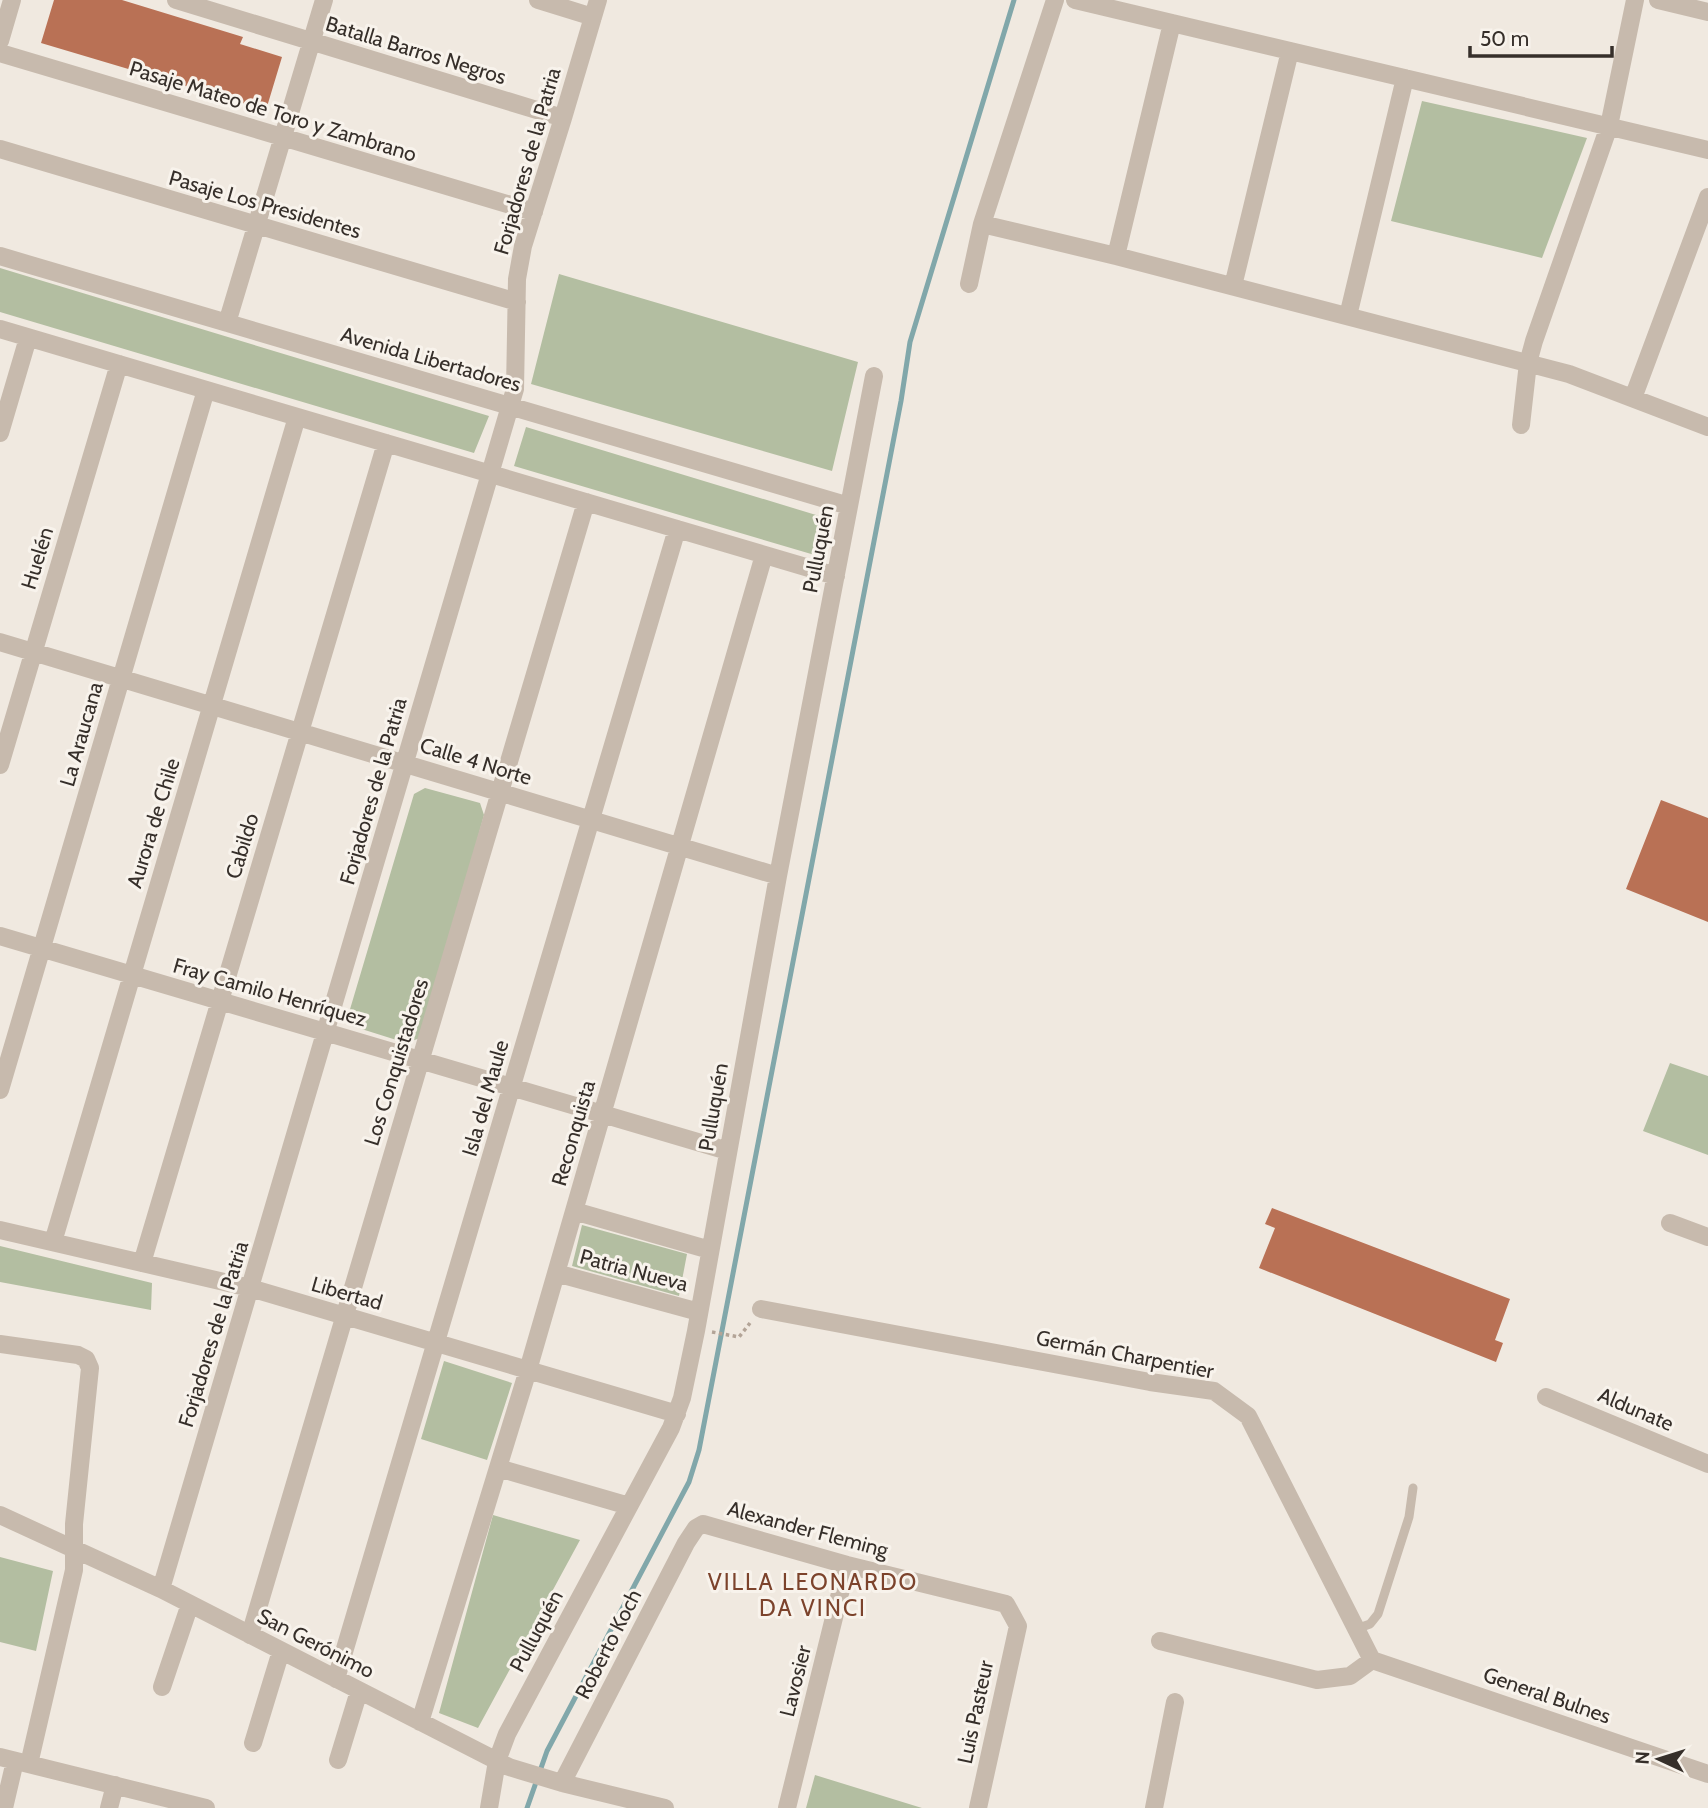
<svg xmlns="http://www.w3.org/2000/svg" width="1708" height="1808" font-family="Cabin,sans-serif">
<rect width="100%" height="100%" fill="#f0e9e0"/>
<path fill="#b3bea1" d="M1422 101 1587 138 1542 258 1391 221Z
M0 268 489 416 474 453 0 312Z
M559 274 858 362 832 471 531 384Z
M526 427 826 518 818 556 514 466Z
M425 788 480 803 484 815 423 1037 406 1043 352 1026 348 1016 414 794Z
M1670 1063 1708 1076V1155L1643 1131Z
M582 1225 687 1254 679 1296 572 1266Z
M0 1246 152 1283 151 1310 0 1282Z
M444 1361 512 1383 487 1460 421 1439Z
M493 1515 580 1540 478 1728 439 1713Z
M0 1557 53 1571 36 1651 0 1642Z
M815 1775 922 1808H806Z"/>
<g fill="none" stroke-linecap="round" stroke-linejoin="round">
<path stroke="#81a7aa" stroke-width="5" d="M527 1808 547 1751 689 1482 699 1450 901 401 910 342 1014 0"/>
</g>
<path fill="#b97155" d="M54 0H122L243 37 240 44 282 57 266 110 41 43Z
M1661 800 1708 818V922L1626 889Z
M1272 1208 1510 1299 1495 1340 1503 1343 1496 1362 1259 1268 1275 1228 1265 1224Z"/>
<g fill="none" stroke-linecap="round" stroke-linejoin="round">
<path stroke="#b3a497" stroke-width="3.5" stroke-dasharray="3.5 3.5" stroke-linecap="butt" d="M712 1332 739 1337 750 1323"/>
<path stroke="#c7baad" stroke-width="9" d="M1356 1629 1370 1624 1378 1614 1409 1517 1413 1488"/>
<path stroke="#c7baad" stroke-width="18" d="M176 0 563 118
M538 0 593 17
M1075 0 1708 150
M1658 0 1708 12
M0 41 12 0
M0 53 534 212
M0 149 517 302
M982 224 1116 256 1569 374 1708 427
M0 256 849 506
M1116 256 1172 23
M969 284 982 224 1055 0
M1233 286 1290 51
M1348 316 1405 78
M227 323 324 0
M0 329 836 576
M1633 398 1708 197
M1521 425 1528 363 1534 341 1609 126 1635 0
M0 433 28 338
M0 642 778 876
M0 765 119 364
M0 936 728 1151
M0 1090 206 390
M574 1211 710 1250
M1670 1223 1708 1237
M0 1230 250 1288 677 1414
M53 1242 297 417
M142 1263 386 443
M556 1273 699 1312
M761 1309 1150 1382 1214 1391 1248 1416 1372 1660
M0 1344 78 1355 86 1359 90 1368 74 1524V1570L29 1764
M1546 1397 1708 1464
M498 1468 629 1506
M0 1515 161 1589 509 1767 562 1783 665 1808
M161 1589 510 406 515 389 517 279 523 246 563 118 598 0
M250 1635 586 502
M1160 1641 1317 1680 1350 1676 1372 1660
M1372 1660 1708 1774
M336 1679 677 529
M162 1687 190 1604
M420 1722 528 1370 764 555
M253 1743 281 1651
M0 1757 206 1808
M338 1760 359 1691
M562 1783 686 1543 696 1528 703 1524 847 1565 1006 1604 1018 1626 978 1808
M4 1808 15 1761
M109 1808 115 1785
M489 1808 497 1761 507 1734 671 1428 682 1398 696 1331 778 876 874 376
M787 1808 847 1565
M1154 1808 1175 1702"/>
</g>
<g text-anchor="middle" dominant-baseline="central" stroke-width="6" stroke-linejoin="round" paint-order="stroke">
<g font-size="21" fill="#362f2a" stroke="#f8f3ec">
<text transform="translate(416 50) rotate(17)">Batalla Barros Negros</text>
<text transform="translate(273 111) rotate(17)">Pasaje Mateo de Toro y Zambrano</text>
<text transform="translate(527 161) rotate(-74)">Forjadores de la Patria</text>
<text transform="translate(265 204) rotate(16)">Pasaje Los Presidentes</text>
<text transform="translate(431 359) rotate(16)">Avenida Libertadores</text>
<text transform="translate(818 549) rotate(-79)">Pulluquén</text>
<text transform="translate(37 558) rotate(-73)">Huelén</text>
<text transform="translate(81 734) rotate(-74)">La Araucana</text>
<text transform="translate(476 761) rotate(17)">Calle 4 Norte</text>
<text transform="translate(373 791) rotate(-74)">Forjadores de la Patria</text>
<text transform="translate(153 823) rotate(-73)">Aurora de Chile</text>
<text transform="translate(242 846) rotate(-73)">Cabildo</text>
<text transform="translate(270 992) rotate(16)">Fray Camilo Henríquez</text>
<text transform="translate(396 1062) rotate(-73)">Los Conquistadores</text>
<text transform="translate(485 1098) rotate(-74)">Isla del Maule</text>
<text transform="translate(713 1107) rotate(-80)">Pulluquén</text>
<text transform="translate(573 1133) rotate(-74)">Reconquista</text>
<text transform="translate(634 1270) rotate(15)">Patria Nueva</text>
<text transform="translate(347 1293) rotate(16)">Libertad</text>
<text transform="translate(213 1334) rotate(-73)">Forjadores de la Patria</text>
<text transform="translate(1125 1354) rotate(11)">Germán Charpentier</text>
<text transform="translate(1636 1409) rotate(23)">Aldunate</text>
<text transform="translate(808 1529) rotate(15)">Alexander Fleming</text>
<text transform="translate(536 1631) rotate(-62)">Pulluquén</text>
<text transform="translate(316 1643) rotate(27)">San Gerónimo</text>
<text transform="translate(608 1644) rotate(-63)">Roberto Koch</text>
<text transform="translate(795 1681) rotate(-76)">Lavosier</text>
<text transform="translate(1547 1695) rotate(19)">General Bulnes</text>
<text transform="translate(975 1712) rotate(-78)">Luis Pasteur</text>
</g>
<g font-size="23" letter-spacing="2" fill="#7c432c" stroke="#f8f3ec">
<text x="813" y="1582">VILLA LEONARDO<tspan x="813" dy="26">DA VINCI</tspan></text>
</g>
</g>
<g transform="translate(1659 1759) rotate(274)" stroke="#f8f3ec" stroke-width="5" paint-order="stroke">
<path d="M0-5L12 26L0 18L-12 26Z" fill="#362f2a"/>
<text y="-10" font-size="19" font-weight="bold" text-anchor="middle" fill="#362f2a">N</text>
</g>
<path d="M1470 46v10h142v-10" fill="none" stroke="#362f2a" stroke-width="3.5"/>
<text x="1480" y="46" font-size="21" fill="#362f2a" stroke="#f8f3ec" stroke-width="5" paint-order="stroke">50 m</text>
</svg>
